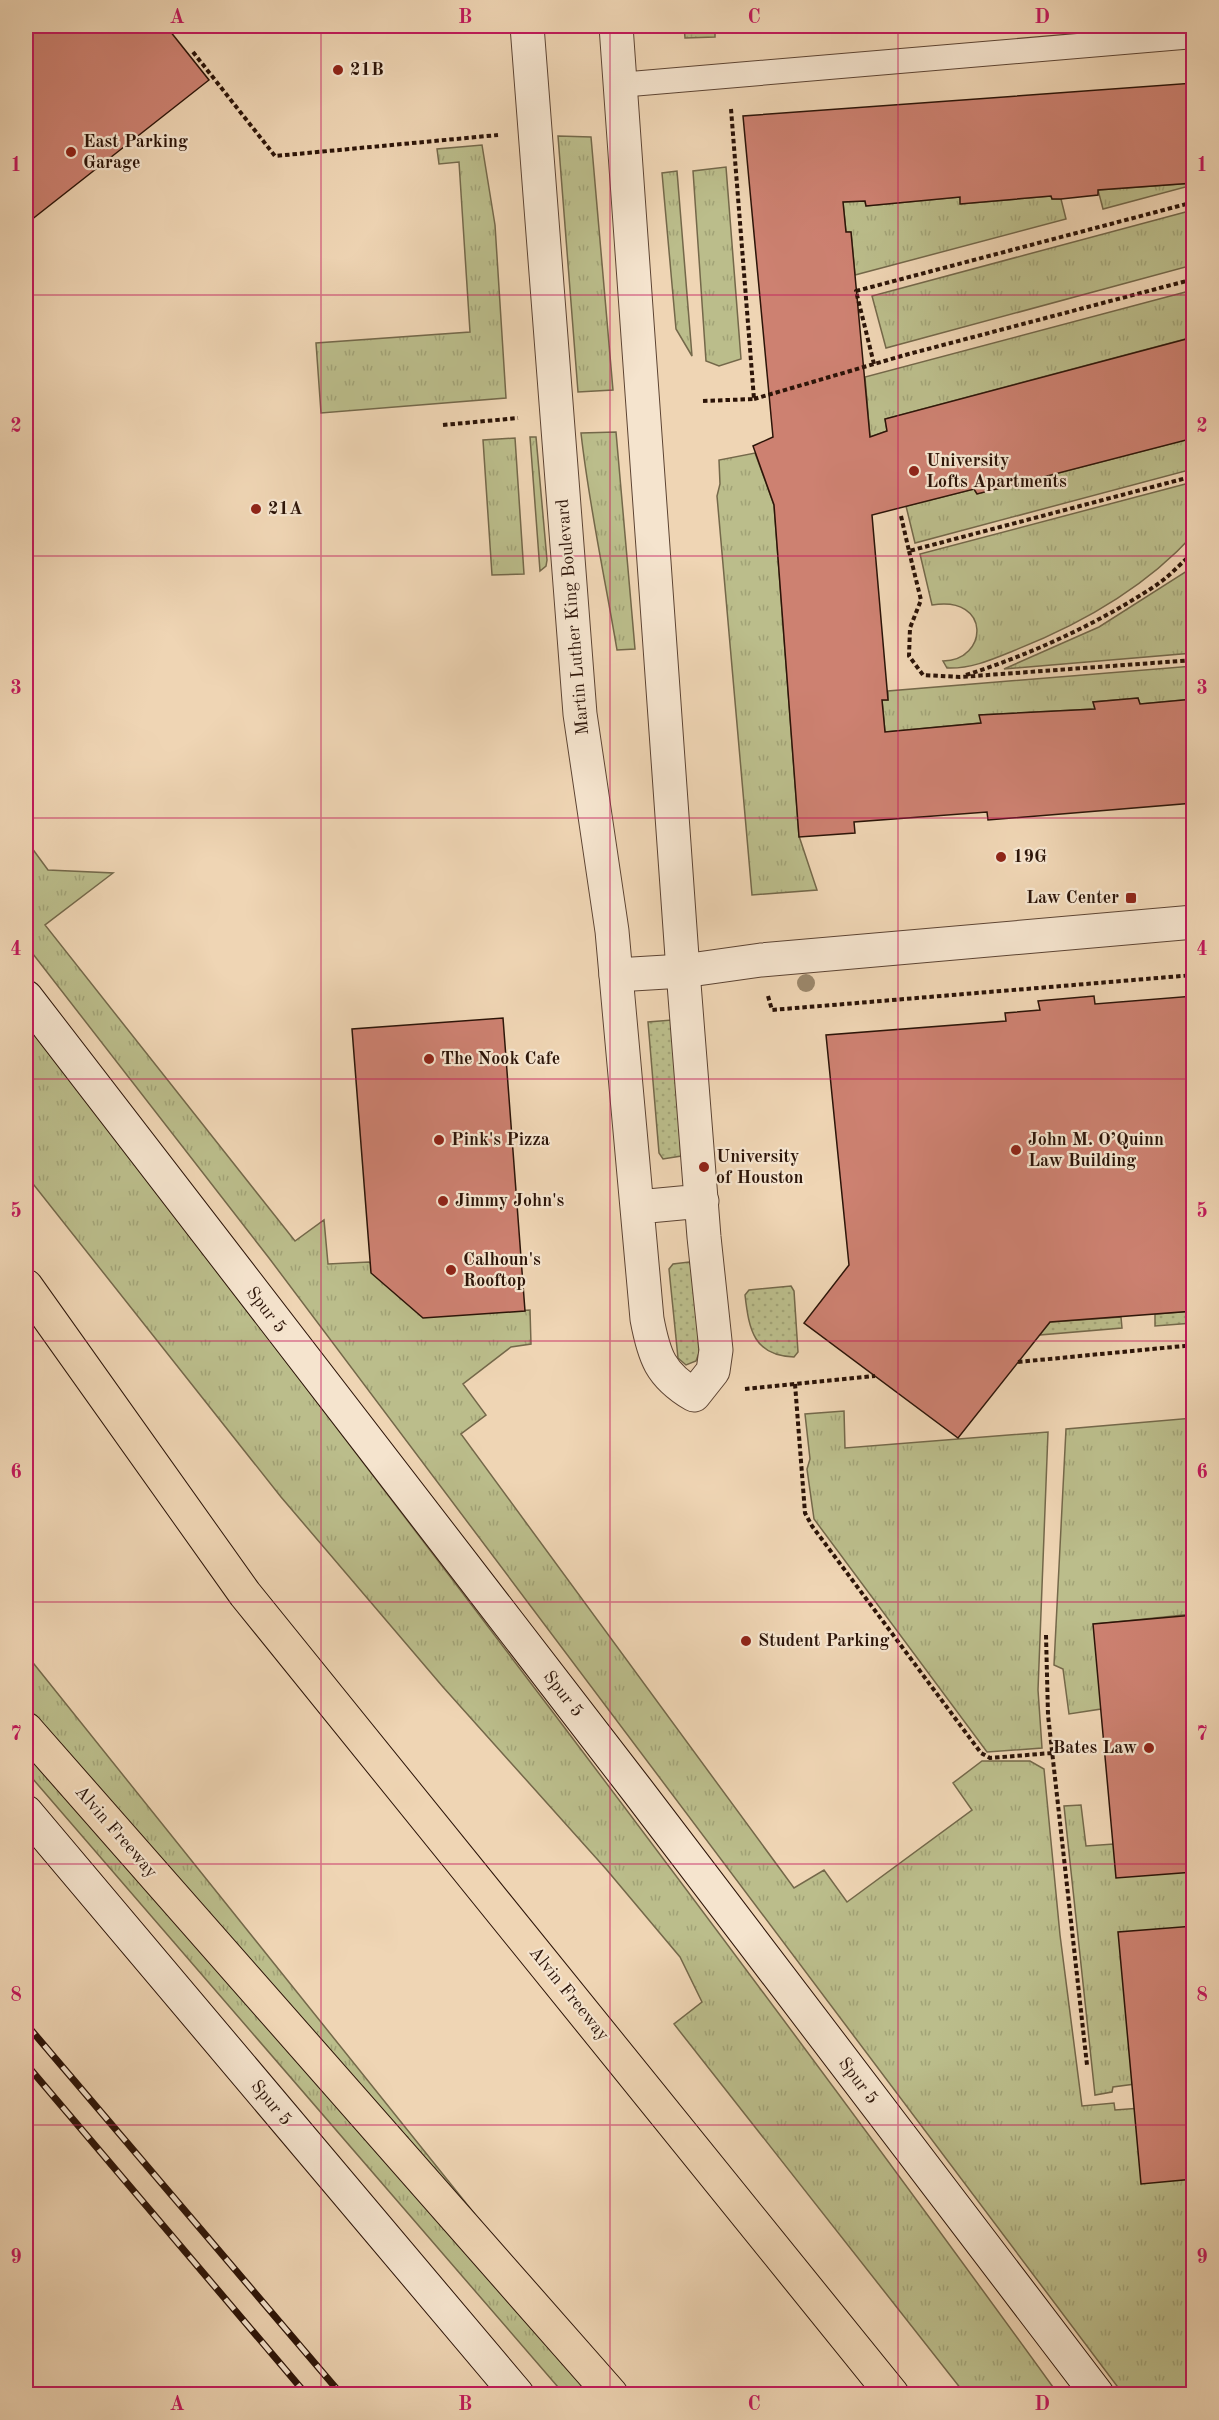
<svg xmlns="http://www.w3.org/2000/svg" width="1219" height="2420" font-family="'Old Standard TT',serif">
<defs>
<pattern id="grass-tufts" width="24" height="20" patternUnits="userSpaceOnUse" patternTransform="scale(1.5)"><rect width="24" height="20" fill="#bbbd8b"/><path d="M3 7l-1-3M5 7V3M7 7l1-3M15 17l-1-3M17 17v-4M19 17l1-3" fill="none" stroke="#a1a276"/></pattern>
<pattern id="garden-dots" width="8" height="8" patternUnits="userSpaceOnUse" patternTransform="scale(1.5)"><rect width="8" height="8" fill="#bbbd8b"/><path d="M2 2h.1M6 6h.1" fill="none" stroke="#a1a276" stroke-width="1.8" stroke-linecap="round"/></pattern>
</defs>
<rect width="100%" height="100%" fill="#efd5b4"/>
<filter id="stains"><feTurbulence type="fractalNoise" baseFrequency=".00333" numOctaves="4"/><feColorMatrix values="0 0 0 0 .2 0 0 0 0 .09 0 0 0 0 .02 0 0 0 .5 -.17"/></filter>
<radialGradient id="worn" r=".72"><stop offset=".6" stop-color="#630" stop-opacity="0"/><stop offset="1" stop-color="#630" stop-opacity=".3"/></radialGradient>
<path fill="url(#grass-tufts)" stroke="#74684a" stroke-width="1.5" d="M684 26H715V37L685 38Z
M558 136 591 137 613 390 578 392Z
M482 145 495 225 506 398 321 413 316 343 470 332 459 162 439 164 437 149Z
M726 167 741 359 719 366 706 361 693 171Z
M677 171 692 356 676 329 662 173Z
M1193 183V185L1103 209 1098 190Z
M1051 196 1052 199H1061L1066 219 855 275 851 232H846L843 202 865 201 866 206 960 197 961 204Z
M1193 210V265L886 348 872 296Z
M1193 290V337L885 419 887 431 870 437 865 377Z
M616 432 635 649 617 650C605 578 589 506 581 433Z
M530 437H536L547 560 546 566 540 571Z
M515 438 524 574 492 575 483 440Z
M1193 438V469L915 543 906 506 974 489 977 494Z
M755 453 774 505 799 836 817 890 752 895 717 496 720 484 719 460Z
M1193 482V535C1145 588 1079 625 1013 651 991 660 970 669 947 668L943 661C988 661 992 595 932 605L920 554Z
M1193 567V653L1004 669 1099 627Z
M1193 666V699L1140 704 1138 698 1093 702 1095 709 980 715 981 723 885 732 882 700H888V691Z
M26 840 48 870 113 873 45 925 295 1241 324 1220 328 1264 369 1262 432 1316 530 1310 531 1344 511 1347 463 1384 486 1415 461 1434 794 1888 824 1870 847 1902 972 1810 953 1783 982 1761H1030L1044 1769 1060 1935 1082 2106 1114 2103 1115 2110 1141 2108 1193 2174V2394H1123L269 1258 26 945Z
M26 1023C375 1476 723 1931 1058 2394H965L674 2024 702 2002 680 1957 606 1869 443 1687 281 1497 26 1175Z
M844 1411 845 1448 1048 1432 1038 1690 1042 1748 987 1752 814 1519 807 1469 810 1459 805 1414Z
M1193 1418V1614L1097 1624 1101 1709 1069 1714 1063 1669 1054 1665 1066 1429Z
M26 1654 619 2394H564L26 1771Z
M1081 1805 1086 1846 1114 1844 1193 1869V1927L1135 2084 1113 2087 1112 2092 1095 2095 1064 1806Z"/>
<path fill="url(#garden-dots)" stroke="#74684a" stroke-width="1.5" d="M672 1020 681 1156 663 1159 659 1153 648 1022Z
M689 1262 694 1270 699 1353 696 1361 686 1365 678 1358 669 1269 673 1264Z
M791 1286 794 1291 798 1352 794 1357C754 1356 749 1330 745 1295L749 1290Z
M1193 1311V1323L1155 1326V1314Z
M1121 1317 1122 1328 1039 1335 1050 1322Z"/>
<path fill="#cd8171" stroke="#2c1408" stroke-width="1.5" d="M26 26H166L209 80 26 224Z
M1194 83V183L1098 190V195L1061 199H1052L1051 196 960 204V197L866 206 865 201 843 202 846 232H851L870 437 887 431 885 419 1194 337V438L977 494 974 489 872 515 888 700H882L885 732 981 723 979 715 1095 709 1093 702 1138 698 1140 704 1194 699V803L988 820 987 812 854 822 855 833 799 837 774 505 753 446 773 437 743 116Z
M1094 996 1095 1004 1194 996V1311L1050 1322 958 1438 804 1323 849 1265 826 1035 1006 1021 1005 1013 1040 1010 1038 1001Z
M503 1018 525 1311 423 1318 371 1273 352 1029Z
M1194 1615V1872L1116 1878 1093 1624Z
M1194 1926V2179L1141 2184 1118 1932Z"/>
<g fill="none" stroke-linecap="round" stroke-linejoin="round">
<g stroke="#5d4433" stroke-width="26">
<path id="service" d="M619 85 1194 36"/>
</g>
<g stroke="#5d4433" stroke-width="35">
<path id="minor" d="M527 26 580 714 612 931 647 1319C654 1356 660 1375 694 1395L713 1371 716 1350 704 1237 683 971 616 26
M638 1207 702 1201"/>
</g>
<g stroke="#5d4433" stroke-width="35">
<path id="tertiary" d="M616 975 683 971 761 960 1194 922"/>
</g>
<g stroke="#2c1408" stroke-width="35">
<path id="secondary" d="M26 997 637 1790 1097 2394
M26 1812 517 2394"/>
</g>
<g stroke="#2c1408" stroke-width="35">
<path id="motorway" d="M26 1286 245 1594 892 2394
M26 1729 611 2394"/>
</g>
<path stroke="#2c1408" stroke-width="4" stroke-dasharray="4.5 3" stroke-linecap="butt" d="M193 52 275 156 498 135
M874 364 856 291 1194 202
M754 399 905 355 1194 279
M703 401 754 399 731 109
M443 425 518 418
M901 516 909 551 1194 476
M909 551 921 600 910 628 909 656 923 675 960 677 1194 660
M966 675C1032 654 1097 624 1155 586 1169 577 1181 563 1194 552
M768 996 772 1010 1194 975
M1018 1362 1194 1345
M795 1384 805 1513 812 1526 981 1753 990 1758 1052 1753
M745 1389 875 1376
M1046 1635 1048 1715 1087 2065"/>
<use href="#service" stroke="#f5e4ce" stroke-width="24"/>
<use href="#minor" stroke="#f5e4ce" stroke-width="33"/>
<use href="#tertiary" stroke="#f5e4ce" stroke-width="33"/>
<use href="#secondary" stroke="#f5e4ce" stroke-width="33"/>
<use href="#motorway" stroke="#efd5b4" stroke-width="33"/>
<g stroke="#2c1408" stroke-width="7">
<path id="rail" d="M26 2024 341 2394
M26 2064 306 2394"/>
</g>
<use href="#rail" stroke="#f5e4ce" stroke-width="4.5" stroke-dasharray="14" stroke-linecap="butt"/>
</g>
<circle fill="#9b876b" cx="806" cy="983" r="9"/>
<path fill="none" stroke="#c2185b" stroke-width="1.5" stroke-opacity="0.55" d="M321 26V2394M610 26V2394M898 26V2394M26 295H1194M26 556H1194M26 818H1194M26 1079H1194M26 1341H1194M26 1602H1194M26 1864H1194M26 2125H1194"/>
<g fill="#8f2418" stroke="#f5e4ce" stroke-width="2">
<circle cx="338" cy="70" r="6"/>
<circle cx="71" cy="152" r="6"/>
<circle cx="914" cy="471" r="6"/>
<circle cx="256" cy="509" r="6"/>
<circle cx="1001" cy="857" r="6"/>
<rect x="1125" y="892" width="12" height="12" rx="3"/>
<circle cx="429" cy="1059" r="6"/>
<circle cx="439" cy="1140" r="6"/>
<circle cx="1016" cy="1150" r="6"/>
<circle cx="704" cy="1167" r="6"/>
<circle cx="443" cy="1201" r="6"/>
<circle cx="451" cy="1270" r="6"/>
<circle cx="746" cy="1641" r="6"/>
<circle cx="1149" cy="1748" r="6"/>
</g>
<g text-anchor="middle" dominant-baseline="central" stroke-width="4.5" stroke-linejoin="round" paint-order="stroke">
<g font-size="18" font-weight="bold" fill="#2c1408" stroke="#f5e4ce" text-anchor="start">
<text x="350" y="70">21B</text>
<text x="83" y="142">East Parking<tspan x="83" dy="21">Garage</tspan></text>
<text x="926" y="461">University<tspan x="926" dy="21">Lofts Apartments</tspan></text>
<text x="268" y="509">21A</text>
<text x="1013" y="857">19G</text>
<text x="1119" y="898" text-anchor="end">Law Center</text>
<text x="441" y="1059">The Nook Cafe</text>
<text x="451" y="1140">Pink's Pizza</text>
<text x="1028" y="1140">John M. O’Quinn<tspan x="1028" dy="21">Law Building</tspan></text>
<text x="716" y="1157">University<tspan x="716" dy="21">of Houston</tspan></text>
<text x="455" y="1201">Jimmy John's</text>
<text x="463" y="1260">Calhoun's<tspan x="463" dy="21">Rooftop</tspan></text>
<text x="758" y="1641">Student Parking</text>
<text x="1137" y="1748" text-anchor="end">Bates Law</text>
</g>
<g font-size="18" fill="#2c1408" stroke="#f5e4ce">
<text transform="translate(573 617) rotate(-95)">Martin Luther King Boulevard</text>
<text transform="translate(266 1310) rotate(52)">Spur 5</text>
<text transform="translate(563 1694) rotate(52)">Spur 5</text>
<text transform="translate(116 1832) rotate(49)">Alvin Freeway</text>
<text transform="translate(569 1994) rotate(51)">Alvin Freeway</text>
<text transform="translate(858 2081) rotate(53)">Spur 5</text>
<text transform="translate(271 2103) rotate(50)">Spur 5</text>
</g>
</g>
<rect width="1219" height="2420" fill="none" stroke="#efd5b4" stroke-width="66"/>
<rect x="33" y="33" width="1153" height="2354" fill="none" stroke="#c2185b" stroke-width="2"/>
<g font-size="20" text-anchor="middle" font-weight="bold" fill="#c2185b">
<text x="177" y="23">A</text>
<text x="465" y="23">B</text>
<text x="754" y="23">C</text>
<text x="1042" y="23">D</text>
<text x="16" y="171">1</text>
<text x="1202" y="171">1</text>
<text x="16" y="432">2</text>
<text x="1202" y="432">2</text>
<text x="16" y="694">3</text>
<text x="1202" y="694">3</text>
<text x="16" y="955">4</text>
<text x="1202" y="955">4</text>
<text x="16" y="1217">5</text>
<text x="1202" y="1217">5</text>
<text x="16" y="1478">6</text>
<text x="1202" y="1478">6</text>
<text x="16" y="1740">7</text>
<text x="1202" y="1740">7</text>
<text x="16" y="2001">8</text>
<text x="1202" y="2001">8</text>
<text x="16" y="2263">9</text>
<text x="1202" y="2263">9</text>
<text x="177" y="2410">A</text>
<text x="465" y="2410">B</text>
<text x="754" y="2410">C</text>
<text x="1042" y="2410">D</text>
</g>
<rect width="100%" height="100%" filter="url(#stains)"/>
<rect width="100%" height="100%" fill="url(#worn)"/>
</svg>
